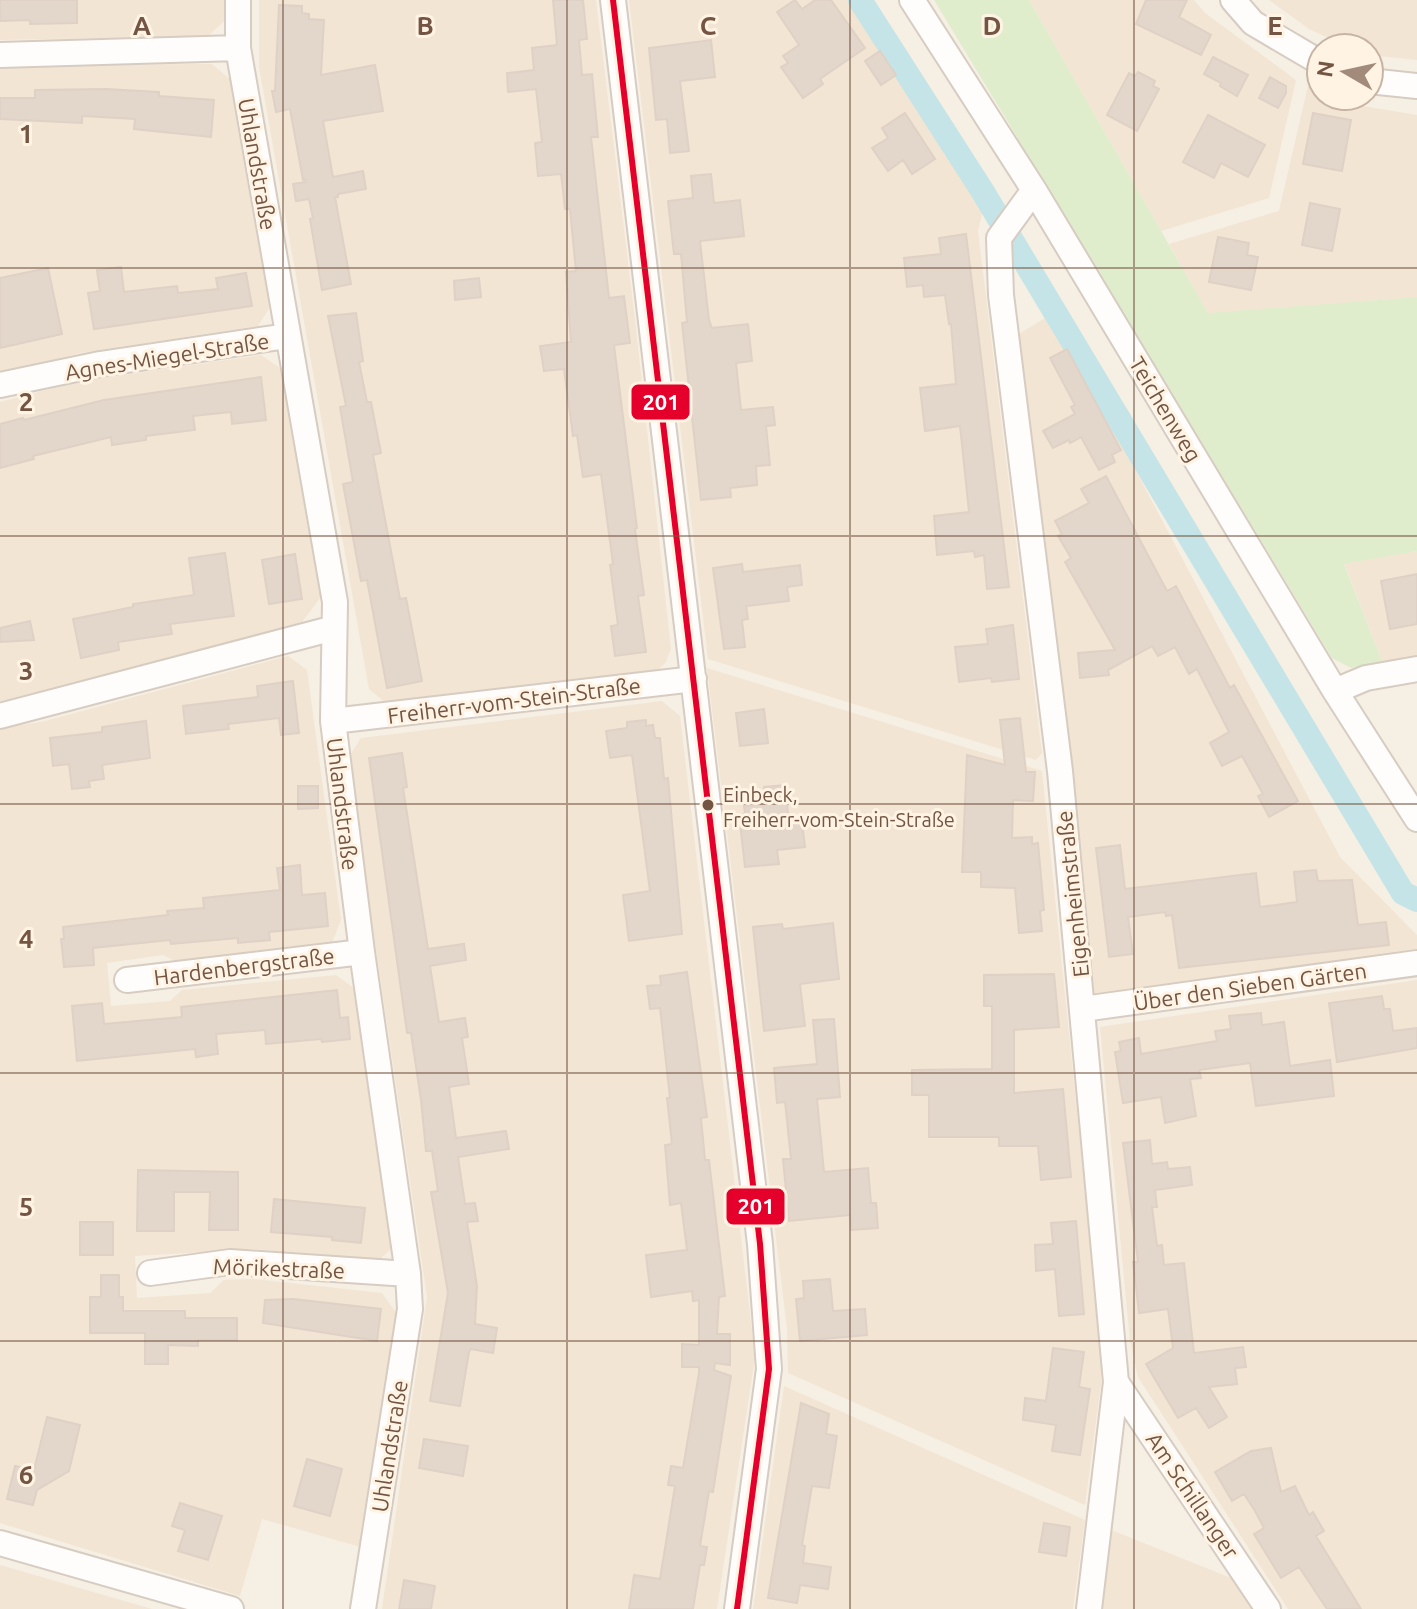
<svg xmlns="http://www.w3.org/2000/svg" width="1417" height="1609" font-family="Ubuntu,sans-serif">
<rect width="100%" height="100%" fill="#f6efe4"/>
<path fill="#f3e5d3" d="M0 0H230L229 17 208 36 0 40Z
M259 0H596L635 319 671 649 666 662 657 671 387 704 369 689 259 67Z
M629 0H851L886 49 984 206 978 231 1042 753 1036 760 708 659Z
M1029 0H1194L1205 13 1296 80 1269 198 1161 231Z
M1269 0H1417V60L1369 55V48H1350L1309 29Z
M212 64 232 81 270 307 258 326 80 353 0 373V65Z
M1308 86 1321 92V96H1329L1345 103 1417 115V297L1208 314 1169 244 1279 211Z
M1050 315 1071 348 1340 857 1417 935V953L1095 999 1019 334Z
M261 355 283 370 321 597 302 622 27 698 0 701V402L81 381Z
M1417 551V657L1382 661 1344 563Z
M288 656 307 670 341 920 330 948 177 962 163 955 107 963 111 1006 170 1001 182 990 336 975 355 989 393 1247 377 1262 257 1249 135 1256 137 1298 210 1293 224 1280 253 1279 382 1293 397 1314 364 1548 262 1519 240 1596 0 1523V728L41 722Z
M707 668 1042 771 1102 1355 1101 1384 1085 1505 788 1373 787 1329Z
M662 701 680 716 755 1357 717 1609H382L427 1297 348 758 361 738Z
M1417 980V1609H1288L1138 1377 1130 1341 1100 1027Z
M784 1386 1085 1520 1073 1609H753Z
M1111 1530 1231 1578 1252 1609H1102Z
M0 1565 152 1609H0Z"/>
<path fill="#e0edcd" d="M934 0H1029L1208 313 1417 297V551L1344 564 1382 661 1351 668 1332 658Z"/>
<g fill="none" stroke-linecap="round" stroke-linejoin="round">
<path stroke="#c4e4e7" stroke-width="24" d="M860 0 983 192 1403 893 1417 900"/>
</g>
<path fill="#e3d6cb" stroke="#dfd1c6" stroke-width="2" d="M0 0H77V23L30 24V20L0 21Z
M553 0H583L587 39 579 40 582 75 592 74 598 137H591L609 298 624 296 630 343 614 345 637 528 635 529 644 595 638 596 646 652 615 656 611 626 618 625 610 565 613 564 601 474 583 477 577 435 573 436 564 369 544 371 540 346 571 342 566 272 576 271 570 209H565L561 174 538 176 535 143 542 142 536 89 508 92 507 73 534 70 532 48 557 45Z
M795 0 802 9 815 0H831L865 48 820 79 823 84 803 98 781 67 788 63 783 56 799 45 777 12Z
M1146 0H1187L1179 17 1211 35 1201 55 1136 24Z
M279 5 302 6V13L309 14V19L324 20 321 75 375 65 383 111 323 121 333 177 363 171 366 189 338 194V197H335L351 284 322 290 310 219 313 218 309 199 296 201 293 184 306 182 305 179 303 180 290 109 276 112 272 91H275Z
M711 40 715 77 680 81 689 151 670 153 667 119 656 120 649 48Z
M880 51 896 75 881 85 865 61Z
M1213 57 1248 75 1237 96 1220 86 1221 83 1204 74Z
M1138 72 1155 81 1153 86 1159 89 1137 131 1107 115 1129 73 1135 76Z
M1270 77 1286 86V93L1278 108 1259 98Z
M106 89 159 92V96L214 100 211 137 134 129 135 119 82 116V123L0 119V98H35V90Z
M905 113 935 159 912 174 903 160 888 171 872 148 888 138 882 128Z
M1313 113 1351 120 1342 171 1303 164Z
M1208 115 1265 145 1248 177 1221 163 1214 178 1183 162Z
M711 174 714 203 740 200 744 236 700 241 709 320 712 328 748 324 752 361 736 363 741 410 773 407 775 425 766 426 770 465 756 466 757 485 730 488 731 497 701 500 682 323 687 322 681 254H674L668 201 693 198 691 176Z
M1310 203 1340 209 1332 251 1302 245Z
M966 234 1009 587 987 589 984 555 975 557 974 551 937 555 934 516 969 512 960 426 925 431 920 388 956 384 951 324H949L945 295 924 297 923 285 907 287 904 258 941 254 939 238Z
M1218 237 1249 243 1247 255 1258 257 1251 290 1209 282Z
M121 267 124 292 177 286 178 293 218 289 216 278 246 273 252 306 94 329 88 293 100 291 97 270Z
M48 268 62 334 0 348V278Z
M479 278 481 297 455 300 454 281Z
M356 313 363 361 359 362 367 402H371L381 453 373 455 400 599 406 598 422 681 387 688 367 580 361 581 343 484 353 482 340 407 346 406 328 316Z
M1067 349 1121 450 1112 455 1115 462 1099 470 1081 437 1070 443 1069 440 1053 448 1043 431 1075 414 1071 407 1075 405 1050 358Z
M261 377 266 420 232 424 231 412 193 416 195 430 146 436V440L112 445 111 437 33 456 34 459 0 468V424L23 418 24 420 104 400Z
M1106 476 1167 591 1176 586 1230 688 1234 685 1298 801 1269 817 1258 796 1263 794 1242 756 1222 766 1210 743 1229 732 1197 669 1189 674 1175 647 1158 656 1152 646 1108 670 1109 675 1080 678 1078 653 1115 650 1065 562 1071 558 1058 536 1062 534 1055 521 1089 503 1081 489Z
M225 553 234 616 170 624 172 634 118 642 119 650 81 658 73 619 133 607V604L194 595 189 558Z
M295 554 302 599 269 604 262 560Z
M742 564 743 572 800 565 802 585 787 587 789 601 746 606 748 619 742 620 745 647 724 649 713 568Z
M1417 574V624L1390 629 1381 581Z
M30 621 34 640 0 642V628Z
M1013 625 1019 679 992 682 991 678 959 682 955 647 988 644 986 629Z
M293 681 299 733 281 735 279 718 228 724 229 729 186 734 183 706 258 697 257 686Z
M764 709 768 743 740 746 736 713Z
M1020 718 1026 772H1035L1033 801 1013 800 1012 838 1032 837V844L1038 843 1044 910 1040 911 1042 931 1019 933 1015 888 981 887V872H962L967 755 1005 765 1000 720Z
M646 720V726L653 725 655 738H660L664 779 668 778 682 934 629 941 623 895 650 891 632 755 610 758 606 731 627 728V722Z
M146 721 150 758 102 765 104 779 89 781 90 787 72 789 69 764 53 766 50 738 102 732V727Z
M402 753 407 787 403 788 428 949 464 944 466 960 430 966 439 1022 465 1018 468 1037 462 1038 469 1084 449 1087 456 1138 506 1131 509 1149 458 1157 465 1204 475 1203 478 1221 467 1222 477 1286 475 1324 497 1328 493 1353 471 1349 469 1352 460 1406 430 1401 448 1293 431 1192 438 1191 432 1151H426L421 1100 411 1033H407L369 758Z
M785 785 789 823 802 822 805 847 777 850 779 864 745 867 739 814H745L744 806 766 804 764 787Z
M298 786H318V808L298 809Z
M1120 845 1125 889 1256 873 1260 907 1297 902 1294 872 1316 870 1318 881 1352 880 1358 925 1386 922 1389 945 1179 968 1172 915 1166 916 1165 912 1128 917 1133 954 1109 957 1096 848Z
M300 865 302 895 325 893 328 926 269 932 270 940 238 943V938L171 944 170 940 93 948 94 965 64 967 61 939H64L63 927 168 915 167 911 204 908 203 898 280 890 277 868Z
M833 923 839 979 800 984 805 1026 764 1031 753 927 782 924 783 929Z
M687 972 707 1117 701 1118 705 1160H709L725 1296 719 1297 717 1334H730V1365L715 1363 714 1370 731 1376 713 1492 709 1491 700 1546 707 1547 704 1565H700L693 1609H629L634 1575 660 1579 675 1486 668 1485 671 1466 683 1468 699 1373V1367H682V1344L699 1345V1300L693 1301 692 1291 651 1297 646 1255 687 1250 681 1203 670 1205 665 1145 672 1144 667 1098H670L660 1008 650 1009 647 986 661 985 660 976Z
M1054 974 1059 1027 1014 1030V1093L1063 1089 1071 1177 1041 1180 1038 1146H999V1137H929V1095H912V1070L992 1069V1006H984V975Z
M337 990 340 1018 348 1017 350 1039 322 1042 321 1039 266 1044 265 1030 216 1034 218 1054 196 1057 195 1049 77 1061 72 1006 102 1003 104 1024 182 1017 181 1007Z
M1382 996 1384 1009H1390L1393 1031 1417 1028V1048L1337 1062 1329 1003Z
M1261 1013 1262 1025 1284 1022 1290 1066 1330 1060 1334 1096 1256 1106 1250 1063 1199 1070 1201 1078 1190 1079 1196 1116 1165 1123 1161 1097 1123 1103 1115 1052 1121 1051 1119 1042 1139 1038 1141 1054 1217 1041 1215 1031 1231 1029 1229 1016Z
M834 1019 840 1097 817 1099 824 1172 868 1168 871 1203H876L878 1228 851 1230 850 1215 789 1221 783 1159H791L785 1102 777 1103 774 1068 817 1064 813 1020Z
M1150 1140 1152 1164 1167 1162 1168 1169 1190 1167 1192 1185 1155 1190 1157 1207H1152L1157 1246 1162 1245 1164 1265 1184 1263 1194 1353 1243 1347 1246 1367 1235 1368 1237 1384 1209 1387 1227 1417 1209 1428 1196 1408 1178 1418 1146 1364 1173 1348 1168 1309 1139 1313 1136 1287 1133 1262H1138L1123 1143Z
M138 1170 238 1172V1230H209L210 1192H174V1231H137Z
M274 1199 365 1208 361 1243 332 1240V1237L271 1232Z
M1076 1221 1084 1314 1059 1316 1055 1269 1036 1271 1035 1245 1053 1244 1051 1223Z
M80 1222H113V1255H80Z
M101 1275H119V1297H123V1311H185V1318H237V1340H198V1346L168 1345V1364H145V1333H90V1297H101Z
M830 1279 833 1311 865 1309 867 1335 800 1341 796 1299 804 1298 803 1281Z
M293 1299 381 1309 377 1341 263 1323 265 1300Z
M1053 1348 1084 1352 1079 1387 1090 1389 1080 1455 1052 1451 1056 1425 1023 1420 1025 1398 1046 1401Z
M801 1403 829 1414 826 1434 837 1436 829 1488 812 1486 802 1545 805 1546 803 1563 831 1567 828 1589 800 1585 797 1603 768 1598Z
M47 1417 80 1425 69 1471 37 1490 33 1505 7 1499 15 1466 34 1470Z
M424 1439 468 1446 463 1476 419 1468Z
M1271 1448 1281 1492 1295 1486 1309 1515 1313 1512 1324 1531 1316 1536 1361 1609H1327L1299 1567 1281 1578 1254 1534 1264 1528 1255 1511 1244 1494 1232 1501 1215 1472 1251 1451Z
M307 1459 342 1469 330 1516 294 1506Z
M180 1503 222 1516 208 1560 178 1551 185 1530 172 1526Z
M1044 1523 1070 1527 1066 1556 1039 1552Z
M404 1580 435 1586 431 1609H399Z"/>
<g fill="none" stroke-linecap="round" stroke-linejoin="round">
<g stroke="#d7ccc2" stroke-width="28">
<path id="minor" d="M238 0V48L335 602 333 721 362 952 408 1274 410 1309 363 1609
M613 0 760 1244 769 1369 737 1609
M912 0 1034 190 1335 691 1417 819
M1233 0 1253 23 1321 63
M0 55 238 48
M1369 81 1417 86
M1034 190 999 238 1001 295 1060 771 1116 1382 1089 1609
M0 385 100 364 287 336
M1335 691 1366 678 1417 669
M0 716 334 628
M333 721 694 679
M127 980 362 952
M1083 1009 1417 963
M150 1273 230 1262 408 1274
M1116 1382 1268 1609
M0 1543 231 1609"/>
</g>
<use href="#minor" stroke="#fefdfb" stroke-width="24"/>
<g stroke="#fff4e4" stroke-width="12">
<path id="bus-1" d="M613 0 760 1244 769 1369 737 1609"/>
</g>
<use href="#bus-1" stroke="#e4002b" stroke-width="6"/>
</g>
<path fill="none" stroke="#745543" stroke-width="2" stroke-opacity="0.55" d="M283 0V1609M567 0V1609M850 0V1609M1134 0V1609M0 268H1417M0 536H1417M0 804H1417M0 1073H1417M0 1341H1417"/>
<circle fill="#745543" stroke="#fff4e4" stroke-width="3" cx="708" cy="805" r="7"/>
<g text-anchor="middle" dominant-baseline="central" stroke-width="6" stroke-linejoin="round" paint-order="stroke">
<g font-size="20" fill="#745543" stroke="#fff4e4" text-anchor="start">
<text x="723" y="794">Einbeck,<tspan x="723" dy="25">Freiherr-vom-Stein-Straße</tspan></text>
</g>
<g font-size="22" fill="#745543" stroke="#fff4e4">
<text transform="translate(258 164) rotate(80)">Uhlandstraße</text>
<text transform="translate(167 356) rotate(-9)">Agnes-Miegel-Straße</text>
<text transform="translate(1166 409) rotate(59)">Teichenweg</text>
<text transform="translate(514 700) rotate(-7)">Freiherr-vom-Stein-Straße</text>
<text transform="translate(343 804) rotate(83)">Uhlandstraße</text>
<text transform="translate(1072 894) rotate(-96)">Eigenheimstraße</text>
<text transform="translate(244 966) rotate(-7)">Hardenbergstraße</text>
<text transform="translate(1250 986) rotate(-8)">Über den Sieben Gärten</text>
<text transform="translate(279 1268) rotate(2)">Mörikestraße</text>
<text transform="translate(389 1446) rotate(-81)">Uhlandstraße</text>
<text transform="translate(1193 1495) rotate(56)">Am Schillanger</text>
</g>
</g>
<g font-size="26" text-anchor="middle" font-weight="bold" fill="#745543" stroke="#fff4e4" stroke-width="6" stroke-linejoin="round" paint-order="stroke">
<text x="142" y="35">A</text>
<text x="425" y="35">B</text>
<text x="708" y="35">C</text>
<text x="992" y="35">D</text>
<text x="1275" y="35">E</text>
<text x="26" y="143">1</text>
<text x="26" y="411">2</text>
<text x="26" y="680">3</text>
<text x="26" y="948">4</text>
<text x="26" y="1216">5</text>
<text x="26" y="1484">6</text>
</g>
<g stroke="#fff4e4" stroke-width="3">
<rect x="630" y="383" width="61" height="38" rx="8" fill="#e4002b"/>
<rect x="725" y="1187" width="61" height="39" rx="8" fill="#e4002b"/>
</g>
<g font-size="22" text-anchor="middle" font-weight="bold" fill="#fff">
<text x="661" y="410">201</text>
<text x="756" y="1214">201</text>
</g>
<g transform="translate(1345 72) rotate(279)"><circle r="38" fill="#fff4e4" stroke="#c7b4a4" stroke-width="2"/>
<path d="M0-6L14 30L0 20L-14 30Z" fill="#a28b7b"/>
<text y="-12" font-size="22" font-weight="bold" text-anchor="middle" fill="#745543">N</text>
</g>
</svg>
